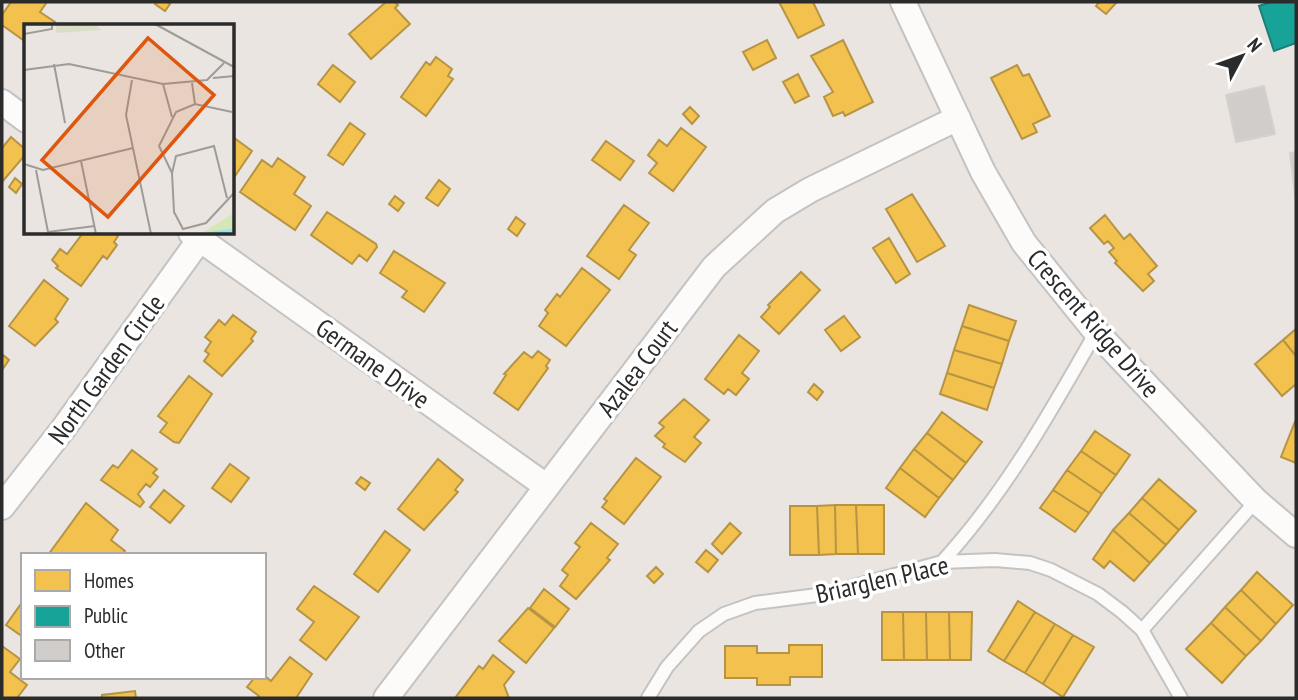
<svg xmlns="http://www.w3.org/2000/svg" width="1298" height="700" font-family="'PT Sans Narrow',sans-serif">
<rect width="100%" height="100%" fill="#eae5e1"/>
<path fill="#f2c14e" stroke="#b69444" stroke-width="2" d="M11 2H47L40 12 55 22 52 26H26V42L2 25V15Z
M157 2H167L170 4 165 11 155 4Z
M386 2H395L398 5 395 8 410 24 371 59 349 34Z
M779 2H813L824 25 798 38Z
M1099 2H1117L1106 14 1096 6Z
M767 40 776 58 753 70 743 52Z
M843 40 873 102 845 116 843 112 833 116 824 97 833 92 811 56Z
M436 57 452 69 448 76 453 79 426 116 401 97 426 62 430 65Z
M333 65 355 82 340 102 318 84Z
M1017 65 1023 76 1029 74 1050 116 1033 124 1037 132 1022 139 991 78Z
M798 74 809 96 795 103 783 82Z
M690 107 699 116 692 124 683 114Z
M350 123 365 134 343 165 328 155Z
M681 128 706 147 673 191 649 173 657 163 648 155 659 140 667 146Z
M11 137 26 150V154L2 182V148Z
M233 137 252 151 233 179Z
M606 141 634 161 620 180 592 160Z
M278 158 305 177 294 194 311 206 295 230 240 192 262 160 272 167Z
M15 178 22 184 16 193 9 187Z
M439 180 450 189 438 206 426 198Z
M912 194 945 246 917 262 886 209Z
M395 196 404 203 398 211 389 204Z
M624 205 649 223 629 250 636 255 619 279 587 256Z
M327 212 376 244 377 247 367 261 359 255 352 264 311 235Z
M1105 215 1124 239 1130 234 1157 266 1148 274 1154 281 1143 291 1115 263 1117 261 1109 252 1114 248 1108 241 1104 244 1090 228Z
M516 217 525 224 517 236 508 229Z
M83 233H114L118 236 114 242 117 245 107 259 103 256 81 286 56 268 58 266 52 260 60 249 67 254Z
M889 238 910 274 896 283 873 248Z
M394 251 445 283 424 312 402 297 407 291 380 273Z
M582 268 610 290 566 346 539 326 548 313 545 310 557 294 560 297Z
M801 272 820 290 779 334 761 317 770 307 768 305Z
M44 280 68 299 55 319 58 322 35 346 9 326Z
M969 305 1016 321 1009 341 962 326Z
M233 315 256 332 251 339 253 341 222 376 204 361 209 354 205 351 211 342 205 337 219 320 225 325Z
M844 316 860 337 841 351 825 330Z
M962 326 1009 341 1002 364 954 350Z
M1296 329V356L1283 340Z
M739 335 759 351 742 373 749 379 736 395 728 389 724 394 705 379Z
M1283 340 1296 356V384L1282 396 1255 364Z
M954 350 1002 364 994 388 947 373Z
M538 351 550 360 546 366 548 368 518 410 494 393 506 375 504 374 524 352 532 358Z
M2 354 9 360 2 370Z
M947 373 994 388 987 410 940 394Z
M189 376 212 394 179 443 174 442 160 432 167 423 158 416Z
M814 384 823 392 817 400 808 392Z
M684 399 709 420 694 437 701 443 685 462 663 447 665 444 655 436 664 427 659 423Z
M942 412 982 442 966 463 927 433Z
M1296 419V463L1281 457Z
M1095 431 1130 455 1116 475 1081 451Z
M927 433 966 463 953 480 914 449Z
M914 449 953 480 939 498 900 468Z
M132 450 157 469 153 473 158 477 150 487 146 484 138 494 144 502 140 507 101 480 113 465 118 468Z
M1081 451 1116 475 1102 494 1067 470Z
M636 458 661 477 624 524 602 507 607 501 604 499Z
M438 459 463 480 455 490 458 492 424 530 398 509Z
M230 464 249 478 231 502 212 488Z
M900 468 939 498 925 517 886 488Z
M1067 470 1102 494 1089 513 1053 490Z
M361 477 370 483 365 490 356 483Z
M1159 479 1196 511 1179 530 1142 498Z
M164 490 184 506 170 523 150 507Z
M1053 490 1089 513 1075 532 1040 508Z
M1142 498 1179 530 1166 545 1129 513Z
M86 503 118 530 111 540 125 551 122 555H48Z
M835 505 836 554 819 555 817 506Z
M835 505H856L858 554H836Z
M856 505H884V554H858Z
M790 506H817L819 555H790Z
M1129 513 1166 545 1150 563 1113 530Z
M591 523 618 544 607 558 610 560 576 599 560 586 568 575 562 570 580 547 575 543Z
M730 523 741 533 722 554 712 544Z
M1113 530 1150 563 1134 581 1110 561 1104 568 1093 559Z
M385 531 410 550 378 592 354 574Z
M706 550 718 560 708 572 696 562Z
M656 567 663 574 654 583 647 576Z
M1257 572 1293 605 1276 624 1241 590Z
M314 586 359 617 326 660 300 640 314 622 297 609Z
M544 589 569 609 555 627 530 608Z
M1241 590 1276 624 1261 641 1225 607Z
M23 601V637L6 625Z
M1018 601 1035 612 1004 661 988 651Z
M1225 607 1261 641 1246 656 1211 623Z
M528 608 554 628 526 663 499 641Z
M882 612H903L904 660H882Z
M903 612H926L927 660H904Z
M926 612H949L950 660H927Z
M949 612H972L971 660H950Z
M1035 612 1055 624 1025 673 1004 661Z
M1211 623 1246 656 1222 683 1186 649Z
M1055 624 1073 635 1043 684 1025 673Z
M1073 635 1094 647 1063 697 1043 684Z
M789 645H822V677H790V685H757V678H725V646H757V653H789Z
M2 646 20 659 10 672 27 685 17 698H2Z
M493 655 514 672 504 685 509 698H455L479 666 483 669Z
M290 657 312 674 296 698H257L259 696 247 687 255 677 264 675 271 681Z
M135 691 136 698H102V695Z"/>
<path fill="#17a398" stroke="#1d7f77" stroke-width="2" d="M1271 2H1296V43L1274 51 1259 6Z"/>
<path fill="#d0cdca" stroke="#d5d1cd" stroke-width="2" d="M1264 86 1275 134 1236 142 1226 95Z
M1296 152V203L1290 153Z"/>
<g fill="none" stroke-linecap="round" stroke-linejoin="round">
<g stroke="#c3c3c3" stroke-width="16">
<path id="lane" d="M942 562C1005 493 1050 413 1096 332
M1142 630 1256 501
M648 698 667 667 699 631 724 614 755 603 825 594 942 562 995 560 1030 563 1051 570 1098 594 1122 612 1142 630 1181 698"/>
</g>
<g stroke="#c3c3c3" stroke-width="28">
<path id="street" d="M903 2 983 172 1024 243 1096 332 1256 501 1296 535
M2 102 26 120
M191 233 546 486
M2 507 63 429 200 239
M386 698 714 267 775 211 810 190 958 118"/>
</g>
<use href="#lane" stroke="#fcfbfa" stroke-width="12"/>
<use href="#street" stroke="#fcfbfa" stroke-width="24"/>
</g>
<g text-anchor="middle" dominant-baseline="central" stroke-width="7" stroke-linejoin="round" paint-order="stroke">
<g font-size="26" fill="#2b2b2b" stroke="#fff">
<text transform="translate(1094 323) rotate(49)">Crescent Ridge Drive</text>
<text transform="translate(373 363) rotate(36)">Germane Drive</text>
<text transform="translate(637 368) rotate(-53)">Azalea Court</text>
<text transform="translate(106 369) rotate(-54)">North Garden Circle</text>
<text transform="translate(882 579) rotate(-13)">Briarglen Place</text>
</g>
</g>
<g transform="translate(24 24)">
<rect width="210" height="210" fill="#eae5e1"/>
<path d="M210 189V210H176L178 209Z" fill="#d3e7b7"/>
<path d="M32 0H70L78 6 32 9Z" fill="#dadec7"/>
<path fill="none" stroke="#8fe9f1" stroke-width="3.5" d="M184 210 210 206"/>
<path fill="none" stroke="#9e9b98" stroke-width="2" d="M131 0 210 43M0 10 28 5V0M30 40 41 99M0 46 45 40 139 60 183 56 200 39M189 54 210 52M108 56 102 91 127 210M168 59 171 80M139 60 148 93M57 137 72 210M0 140 19 146 109 124M12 146 24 208 71 202M148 149 135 122 152 88 171 80 208 88M203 174 190 122 152 132 148 149 150 188 159 205 182 199 210 169"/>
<path fill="#df570e" fill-opacity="0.15" stroke="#df570e" stroke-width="3.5" d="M124 14 190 71 84 193 18 136Z"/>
<rect width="210" height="210" fill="none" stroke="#2b2b2b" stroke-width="3.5"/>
</g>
<rect width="1298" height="700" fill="none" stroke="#2b2b2b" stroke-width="7"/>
<rect x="21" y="553" width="245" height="126" fill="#ffffff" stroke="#aaaaaa" stroke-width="2"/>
<rect x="35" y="570" width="35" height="21" fill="#f2c14e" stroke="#aaaaaa" stroke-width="2"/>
<text x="84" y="588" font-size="21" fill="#2b2b2b">Homes</text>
<rect x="35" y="606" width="35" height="21" fill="#17a398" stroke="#aaaaaa" stroke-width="2"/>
<text x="84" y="623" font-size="21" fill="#2b2b2b">Public</text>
<rect x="35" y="640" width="35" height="21" fill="#d0cdca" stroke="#aaaaaa" stroke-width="2"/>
<text x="84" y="658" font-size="21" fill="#2b2b2b">Other</text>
<g transform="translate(1242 56) rotate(49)" stroke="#ffffff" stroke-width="5" paint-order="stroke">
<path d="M0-5L12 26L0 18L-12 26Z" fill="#2b2b2b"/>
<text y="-10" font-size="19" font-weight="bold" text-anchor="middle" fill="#2b2b2b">N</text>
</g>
</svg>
